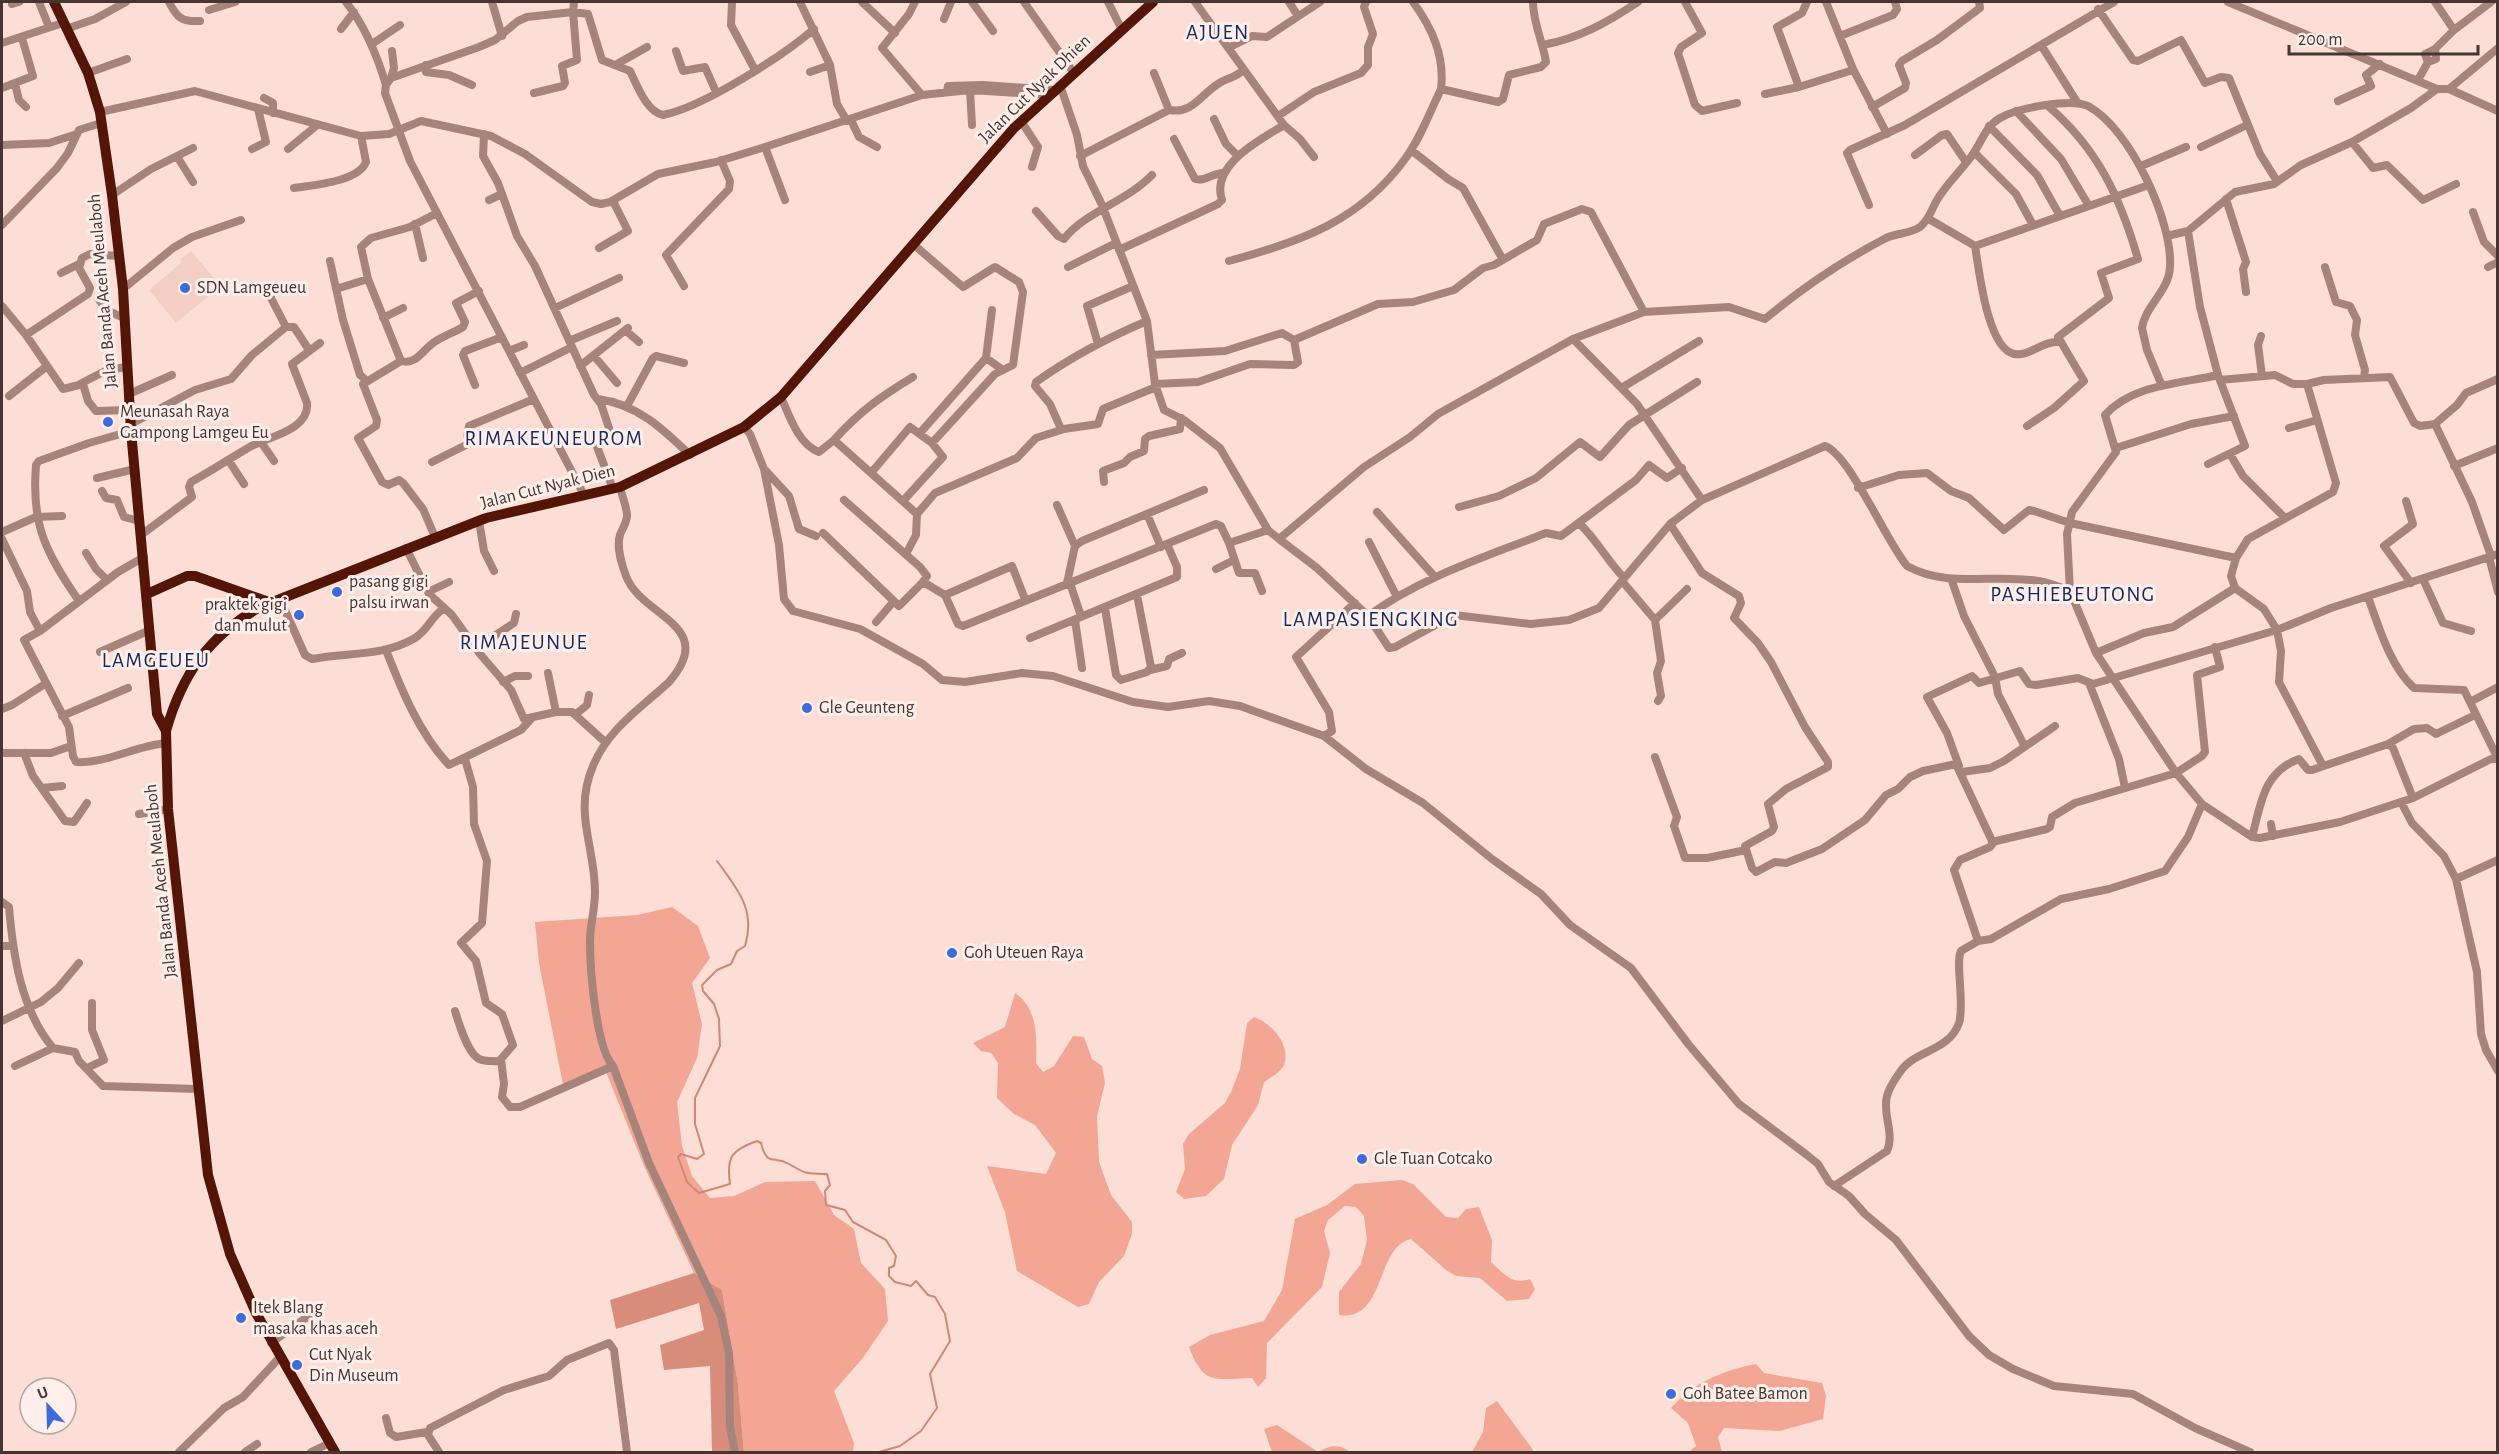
<svg xmlns="http://www.w3.org/2000/svg" width="2499" height="1454" font-family="'Alegreya Sans',sans-serif">
<rect width="100%" height="100%" fill="#fdded6"/>
<path fill="#f3cec5" d="M191 251 221 286 176 323 149 290 182 262 180 260Z"/>
<path fill="#f2a693" d="M672 907 698 926 710 958 692 983 702 1024 697 1058 677 1102 682 1146 692 1176 710 1198 734 1196 765 1182 815 1181 834 1215 854 1229 861 1263 885 1289 888 1321 862 1359 834 1391 854 1443 853 1452H744L738 1384 722 1290 694 1273 644 1166 606 1072 564 1090 539 963 535 922 637 915Z
M1015 993C1038 1008 1037 1039 1036 1063L1043 1072 1054 1066 1073 1036 1084 1037 1092 1059 1102 1066 1105 1083 1097 1116 1099 1162 1111 1195 1132 1222V1234L1124 1256 1099 1282 1089 1304 1078 1307 1017 1271 1005 1212 987 1166 1046 1174 1056 1153 1035 1125 1014 1114 997 1098 998 1063 991 1053 981 1051 973 1043 1005 1027Z
M1254 1017C1272 1023 1293 1047 1283 1067 1279 1073 1270 1078 1264 1082L1258 1105 1232 1145 1224 1179 1206 1196 1184 1199 1176 1192 1185 1169 1183 1144 1189 1134 1225 1103 1231 1092 1240 1069 1247 1023Z
M1402 1180 1413 1184 1446 1217 1458 1218 1466 1209 1479 1207 1492 1240 1491 1262C1504 1274 1512 1285 1530 1279L1535 1289 1529 1299 1507 1301 1480 1278 1456 1276 1446 1270 1411 1239C1375 1247 1386 1322 1339 1315V1292L1361 1264 1367 1240 1364 1216 1356 1207 1345 1206 1328 1220 1324 1231 1330 1253 1322 1287 1267 1343 1266 1378 1258 1387 1252 1378C1214 1379 1204 1386 1189 1347L1210 1335 1264 1321 1282 1290 1295 1219 1327 1205 1355 1184Z
M1756 1364 1764 1373 1822 1383 1826 1396 1823 1419 1780 1431 1724 1428 1718 1437 1722 1452H1689L1696 1446 1688 1423 1671 1408C1695 1382 1721 1371 1756 1364Z
M1497 1401 1533 1450 1532 1452H1472L1483 1432 1486 1408Z
M1277 1425 1318 1452C1331 1445 1338 1444 1350 1452H1272L1264 1429Z"/>
<path fill="#d88d7b" d="M694 1273 722 1290 738 1384 744 1452H712L710 1366 664 1370 660 1345 704 1330 699 1303 616 1329 610 1300Z"/>
<g fill="none" stroke-linecap="round" stroke-linejoin="round">
<path stroke="#d28775" stroke-width="2" d="M717 861C738 890 756 910 745 946L737 951 731 964 717 970 702 985 703 991 714 1004 719 1019 720 1046 695 1098V1124L704 1154 697 1159 681 1154 678 1157 687 1182 699 1193 730 1184C726 1156 732 1150 757 1141L761 1143C767 1167 773 1155 789 1164 808 1175 805 1173 827 1174L830 1185 825 1191 826 1205 845 1210 853 1222 886 1240 896 1256 894 1266 889 1268V1276L895 1282 911 1286 916 1281 928 1295 935 1297 945 1314 950 1341 930 1374 937 1408 921 1431 900 1446 879 1452"/>
<path stroke="#a6847c" stroke-width="8" d="M39 2 49 27
M169 2C177 18 182 22 200 21
M346 2C365 26 377 55 386 85
M492 2 502 36
M574 2 573 12 527 17 518 21 495 40 479 47 391 78 386 85 385 93 410 161 584 495
M732 2 731 25 755 70
M800 2 830 65 837 104 847 121
M862 2 895 33
M915 2 909 14 882 48 922 95
M972 2 993 31
M1024 2 1074 73
M1108 2 1122 30
M1195 2 1284 125 1300 139 1314 157
M1289 2 1298 16
M1413 2C1432 28 1445 56 1441 89L1498 102 1503 99 1509 75 1541 67 1546 62C1543 42 1533 23 1533 2
M1685 2 1702 33 1681 47 1678 53 1695 105 1702 111 1737 103
M1826 2 1853 69 1887 134
M2228 2 2437 89H2449L2498 111
M2435 2 2454 30
M12 4 19 2
M2098 9 2133 60 2138 61 2181 40 2205 83 2221 77 2229 78 2260 154 2277 181
M209 10 235 2
M944 19 951 2
M66 29 95 19 126 2
M341 29 354 12
M1840 36 1893 15 1897 9 1895 2
M2 43 63 23
M372 44 400 25
M1543 45C1580 38 1608 22 1638 2
M2041 45 2077 102
M1228 48 1252 36 1267 37 1320 2
M2435 49 2454 30 2491 2
M676 51 683 71 705 67 716 92
M617 64 647 47
M426 65V72L449 75 472 85
M810 72 830 65
M88 73 127 59
M1154 73 1169 110
M391 78 394 68 392 51
M2418 80 2428 62 2436 59 2435 49 2425 54 2428 62
M15 84 19 100 26 107
M1060 85 1077 135 1083 166 1102 205 1147 321 1155 384 1164 410 1184 420 1220 448 1268 530 1279 539
M1799 87 1777 27 1802 13 1807 2
M2 88 33 76 22 38
M2449 89 2498 48
M970 90 972 125
M947 92 948 86 983 85 1053 90
M534 93 563 86 565 83 562 66 577 60 573 12 588 14 602 60 630 71C637 85 646 111 663 115 703 107 783 56 814 29
M1765 94 1799 87 1853 70
M264 98 273 103V113
M2338 101 2371 86 2366 75 2380 64
M1872 107 1905 88 1906 83 1899 65 1902 61 1937 40 1980 8 1979 2
M2016 111 2061 159 2089 206
M100 112 195 91 361 136 389 134 421 121 491 136 525 154 592 202 601 204 610 202 658 174 716 162 765 147 922 95 970 90 1049 95
M1278 116 1314 92 1361 73 1368 65V47L1373 34 1364 7 1366 2
M1214 119 1226 144 1238 156
M851 120 859 137 877 147
M1021 121 1038 147 1032 167
M1989 126 2037 175 2060 216
M484 134 483 156 498 183 517 236 535 266 594 395 601 404 611 434 596 444 613 489
M1174 139 1195 179C1206 182 1214 172 1224 173
M2352 142 2373 168 2387 165 2423 200 2456 184
M2 145 49 143 77 134
M765 147 785 200
M2201 147 2247 125
M252 149 266 142 258 109
M288 149 316 126
M1411 150 1448 179 1463 188 1503 260
M1974 152 2016 194 2033 225
M1915 155 1942 135 1947 134 1966 162
M1080 156 1169 110C1193 114 1200 95 1218 84 1226 78 1236 78 1243 70
M178 158 193 182
M2141 166 2186 147
M294 188C313 185 358 182 366 162L361 136
M112 195 151 169 193 148
M2226 199 2246 262 2243 269 2246 292
M489 200 502 194
M1869 205 1847 153 1850 150 1905 125 2114 2
M1036 211 1058 236 1064 239C1085 212 1126 202 1152 175
M2473 212 2484 242 2498 256
M1929 219 1975 246 2149 185
M415 224 423 258
M2 225 57 168 68 153 79 130 101 123
M2188 231 2200 307 2218 375
M2167 236 2188 231 2235 192 2274 184 2301 165 2352 142 2411 108 2437 89
M913 244 963 287 995 267 1019 282 1023 292 1013 365 995 374 932 443
M1975 246C1979 269 1987 348 2014 354 2029 357 2042 341 2058 342
M599 248 628 231 613 201
M1119 250 1218 204 1222 200C1210 165 1260 140 1284 125
M330 261 343 320 360 375 367 381
M1229 261C1300 242 1360 221 1405 159 1420 139 1430 112 1441 89
M1068 267 1116 243
M2325 267 2336 302 2350 306 2357 320 2355 335 2365 370 2364 377
M2488 267 2498 262
M61 273 79 264
M684 286 666 255 729 189 730 181 721 160
M123 289 173 248 192 237 241 220
M336 289 368 279
M98 298 106 310 124 318
M2 306 26 335 63 389 83 384 88 401 96 411 130 410
M555 308 619 278
M383 318 403 308
M286 327H294L309 350
M625 330 639 342
M26 335 88 294 90 288 79 268 82 258 90 254 118 256
M2261 336 2258 345 2262 376
M1573 339 1637 404 1702 500 1670 524 1599 608 1569 620 1531 624 1454 615 1395 647 1389 648 1368 616 1317 568 1279 539 1364 467 1410 437 1438 414 1573 339 1644 312 1729 307 1765 319C1802 288 1844 260 1886 238 1897 233 1910 234 1920 227 1930 219 1931 210 1937 200 1947 183 1962 170 1973 154 1982 141 1986 126 2000 118 2017 108 2071 98 2088 106 2130 128 2173 222 2170 267 2169 291 2145 306 2142 328L2147 350 2162 386
M569 341 617 321
M1098 344 1087 306 1133 286
M509 351 524 345
M1151 355 1225 351 1282 333 1294 340
M594 356 617 383
M986 358 1003 370
M401 361C416 365 422 351 433 343 441 337 453 333 463 327L465 322 456 303 479 291
M580 366 628 328
M520 373 572 347
M2220 380 2275 375 2293 384H2307L2336 483 2333 492 2248 539 2236 558 2231 576 2235 588 2264 609 2277 630 2281 651 2279 682 2323 766
M80 384 107 370 127 367
M1155 384 1198 382 1250 364 1294 365 1298 362 1294 340 1378 304 1413 302 1454 290 1483 268 1494 265 1537 240 1544 224 1582 209 1591 212 1644 312
M2307 384 2324 380 2390 377 2414 423 2420 426 2435 424
M475 385 463 355 465 351 502 337
M1623 387 1699 341
M129 394 172 375
M9 396 47 366
M781 397C789 415 798 444 819 452L834 440 917 514 916 535 906 554
M598 399C637 404 663 429 690 455
M627 406 653 358 656 356 684 363
M131 424 195 390 231 379 252 355 286 327 271 298V291L279 287 289 291 296 287
M2027 426 2054 408 2084 381 2058 337 2109 298 2101 273 2138 259C2120 197 2098 149 2048 106
M744 427 750 434 764 469 779 545 784 599 793 611 860 629 923 664 942 680 965 682 1022 673 1053 676 1133 702 1168 707 1209 701 1240 706 1324 736 1366 769 1423 803 1492 859 1541 894 1570 925 1631 968 1689 1045 1739 1104 1807 1155 1818 1164 1829 1182 1849 1196 1865 1214 1896 1240 1969 1336 1989 1355 2013 1369 2054 1386 2133 1394 2195 1428 2250 1452
M2289 428 2317 420
M1061 429 1050 404 1035 386 1036 382C1071 357 1107 338 1147 321
M920 433 986 358 992 310
M834 440C859 412 880 397 913 377
M261 442 274 461
M2116 448 2191 424 2234 416
M2230 454 2243 476 2284 517
M229 461 244 484
M432 462 470 443 467 436 469 426 534 399
M2208 464 2245 446 2218 375C2180 384 2133 384 2105 415L2116 452 2072 512 2067 534 2070 591 2096 653 2176 773 2202 804 2252 837 2260 838 2340 822 2413 798 2491 759H2498L2464 690 2414 688C2390 666 2379 627 2368 597
M2454 466 2498 448
M765 470 789 496 799 529 816 536
M871 473 910 427 932 443 943 457 903 501
M97 478 135 469
M1104 482 1103 471 1124 463 1130 457 1144 451 1145 439 1149 436 1180 429 1181 418
M620 487C622 496 626 505 627 514 628 521 622 529 620 535 616 548 622 565 626 576 641 617 719 625 669 682 641 708 608 729 593 766 573 813 595 846 595 892 595 909 590 925 590 942 590 969 596 1048 613 1066L649 1163 721 1316 729 1353 730 1427 735 1452
M1858 488 1899 475 1927 473 1951 491 1969 498 2004 530 2029 510 2034 511 2070 523 2236 558
M102 491 106 498 117 500 124 517 139 521
M844 500 920 567 927 576 923 582
M1702 500 1825 446C1850 455 1886 541 1907 566 1949 589 1993 573 2039 581 2049 583 2060 587 2070 591
M2406 501 2413 524 2384 546 2411 583
M1057 505 1075 546
M1459 507 1499 496 1536 478 1580 442 1600 457 1629 425 1697 382
M1377 512 1434 576
M917 514 935 493 1017 458 1036 438 1064 429 1098 424 1103 409 1156 387
M1147 514 1161 547
M479 521 484 551 494 571
M1579 523C1596 539 1607 560 1624 578
M1670 524 1702 573 1739 596 1741 603 1734 618 1758 643 1771 662 1805 727 1828 762V767L1786 789 1768 804 1774 827 1772 831 1745 846 1752 868 1756 872 1775 862 1786 863 1822 849 1865 820 1886 795 1898 789 1910 777 1923 771 1956 764 1993 843 1990 847 1960 860 1954 870 1978 941
M2 532 36 517 62 516
M823 533 899 606 923 582 945 595 1012 566 1025 599
M141 535 192 497 189 487 191 482C211 471 229 459 248 448 265 437 310 431 307 403L292 364 320 343
M435 537 423 509 403 483 399 480 388 485 382 482 358 438 376 426 377 420 363 384 401 361 368 279 361 247 371 238 410 227 437 213
M2 539 27 591 30 612 40 631 118 572 144 557
M1369 542 1396 595
M1229 543 1239 573H1255L1262 591
M406 548 429 594 452 615 480 654 511 690 524 719 556 712H572L605 742
M86 553 96 569 107 580
M2491 556 2472 502 2435 424 2457 405 2466 393 2498 379
M2489 557 2498 592
M1216 569 1234 560
M2423 579 2443 623 2471 631
M1622 581 1655 620 1661 661 1657 673 1661 696 1658 701
M1952 581 1964 616 1995 677 1998 694 2024 745
M1067 583 1075 546 1082 541 1204 490
M1070 583 1081 616
M428 592 449 582
M945 595 958 624 963 626 1216 524 1221 526 1229 543 1268 530
M280 599 305 655 312 659C347 652 383 657 415 638 428 630 431 617 443 609
M79 601C46 553 31 525 36 465L39 461 89 443 131 431
M1105 608 1116 675 1121 680 1147 672 1151 667 1137 595
M1368 616C1421 577 1485 557 1546 533L1561 536 1636 480 1649 465 1667 478 1682 468
M1075 620 1082 668
M1655 620 1687 589
M876 622 894 601
M40 631 24 640 69 727 73 756 76 762C106 764 137 745 167 743
M1030 638 1177 577V567L1167 544
M476 648 514 623 516 614
M386 650C402 691 419 733 449 765L521 730 531 719
M100 652 150 630
M2096 653 2144 633 2173 627 2235 588
M1150 670 1167 666 1169 659 1182 653
M548 673 556 712
M503 682 515 676H528
M2089 683 2119 759 2125 788
M2470 702 2498 687
M2 709 12 705 45 684
M576 714 587 705 589 695
M62 716 128 688
M1324 736 1332 731 1329 712 1296 657 1355 603
M2388 744 2393 748 2413 798
M2 753H51L71 746
M24 753 33 776 65 821 74 822 87 803
M1655 757 1677 817 1674 826 1685 858H1707L1746 850
M465 759 473 787 474 824 487 861 482 923 461 943 476 961 486 1003 502 1014 513 1045 501 1059 504 1084 502 1097 510 1107H520L613 1066
M1959 766 1947 733 1927 697 1972 676 1979 683 2020 671 2029 684 2036 685 2078 678 2093 684 2277 630 2331 608 2498 554
M1962 772 1990 768 2004 761 2055 726
M42 788 62 786
M2401 802 2412 823 2444 856 2456 879 2477 972 2481 1034 2486 1050 2498 1071
M139 814 168 809
M2271 824 2273 836
M2252 837C2261 804 2263 772 2299 759L2308 770H2312L2388 744 2414 729 2427 728 2436 734 2475 715
M1992 842 2047 829 2050 827 2052 817 2075 803 2176 773 2202 756 2205 752 2197 675 2220 667 2215 647
M2456 879 2498 860
M2 902 9 907C13 955 21 1010 53 1048L75 1052 79 1061 103 1086 197 1089
M2 946H13
M455 1011C459 1023 468 1057 482 1060 488 1062 495 1060 501 1062
M2 1021 41 1002 58 988 79 963
M15 1066 53 1048
M87 1068 104 1060 92 1030V1003
M1834 1186 1887 1151C1895 1134 1882 1114 1887 1096 1889 1088 1895 1079 1900 1072 1914 1050 1949 1052 1959 1023 1965 1004 1955 962 1961 951L1978 941 1991 939 2061 899 2109 889 2165 871 2188 837 2202 804
M271 1343 310 1315
M386 1418 390 1433 396 1437 427 1432
M179 1452 224 1408 243 1397 280 1357
M245 1452 257 1444
M311 1452 330 1443
M439 1452 428 1435 430 1428 504 1390 549 1376 567 1360 609 1343 614 1350 627 1452"/>
<path stroke="#541507" stroke-width="10" d="M54 2 88 73 100 112 112 195 123 289 131 431 157 714 166 731 168 809 208 1175 230 1254 256 1313 335 1452
M147 594 187 576H195L269 602
M166 731C182 674 209 636 260 607L486 518 620 487 744 427 781 397 1014 128 1153 2"/>
</g>
<g fill="#3c6bdc" stroke="#ffefeb" stroke-width="2">
<circle cx="185" cy="288" r="6"/>
<circle cx="108" cy="422" r="6"/>
<circle cx="337" cy="592" r="6"/>
<circle cx="299" cy="615" r="6"/>
<circle cx="807" cy="708" r="6"/>
<circle cx="952" cy="953" r="6"/>
<circle cx="1362" cy="1159" r="6"/>
<circle cx="241" cy="1318" r="6"/>
<circle cx="297" cy="1365" r="6"/>
<circle cx="1671" cy="1394" r="6"/>
</g>
<g text-anchor="middle" dominant-baseline="central" stroke-width="6" stroke-linejoin="round" paint-order="stroke">
<g font-size="18" fill="#453632" stroke="#ffefeb">
<text transform="translate(1035 89) rotate(-44)">Jalan Cut Nyak Dhien</text>
<text transform="translate(103 291) rotate(-95)">Jalan Banda Aceh Meulaboh</text>
<text transform="translate(548 487) rotate(-14)">Jalan Cut Nyak Dien</text>
<text transform="translate(161 881) rotate(-96)">Jalan Banda Aceh Meulaboh</text>
</g>
<g font-size="18" fill="#453632" stroke="#ffefeb" text-anchor="start">
<text x="197" y="288">SDN Lamgeueu</text>
<text x="120" y="412">Meunasah Raya<tspan x="120" dy="21">Gampong Lamgeu Eu</tspan></text>
<text x="349" y="582">pasang gigi<tspan x="349" dy="21">palsu irwan</tspan></text>
<text x="287" y="605" text-anchor="end">praktek gigi<tspan x="287" dy="21">dan mulut</tspan></text>
<text x="819" y="708">Gle Geunteng</text>
<text x="964" y="953">Goh Uteuen Raya</text>
<text x="1374" y="1159">Gle Tuan Cotcako</text>
<text x="253" y="1308">Itek Blang<tspan x="253" dy="21">masaka khas aceh</tspan></text>
<text x="309" y="1355">Cut Nyak<tspan x="309" dy="21">Din Museum</tspan></text>
<text x="1683" y="1394">Goh Batee Bamon</text>
</g>
<g font-size="21" letter-spacing="1.5" fill="#152c62" stroke="#ffefeb">
<text x="1218" y="32">AJUEN</text>
<text x="554" y="438">RIMAKEUNEUROM</text>
<text x="2073" y="594">PASHIEBEUTONG</text>
<text x="1371" y="619">LAMPASIENGKING</text>
<text x="524" y="642">RIMAJEUNUE</text>
<text x="156" y="660">LAMGEUEU</text>
</g>
</g>
<rect width="2499" height="1454" fill="none" stroke="#453632" stroke-width="6"/>
<g transform="translate(48 1406) rotate(338)"><circle r="28" fill="#ffefeb" stroke="#b5a5a1" stroke-width="1.5"/>
<path d="M0-4.5L10 22L0 15L-10 22Z" fill="#3c6bdc"/>
<text y="-9" font-size="16" font-weight="bold" text-anchor="middle" fill="#453632">U</text>
</g>
<path d="M2289 45v9h189v-9" fill="none" stroke="#453632" stroke-width="3"/>
<text x="2298" y="45" font-size="18" fill="#453632" stroke="#ffefeb" stroke-width="4.5" paint-order="stroke">200 m</text>
</svg>
